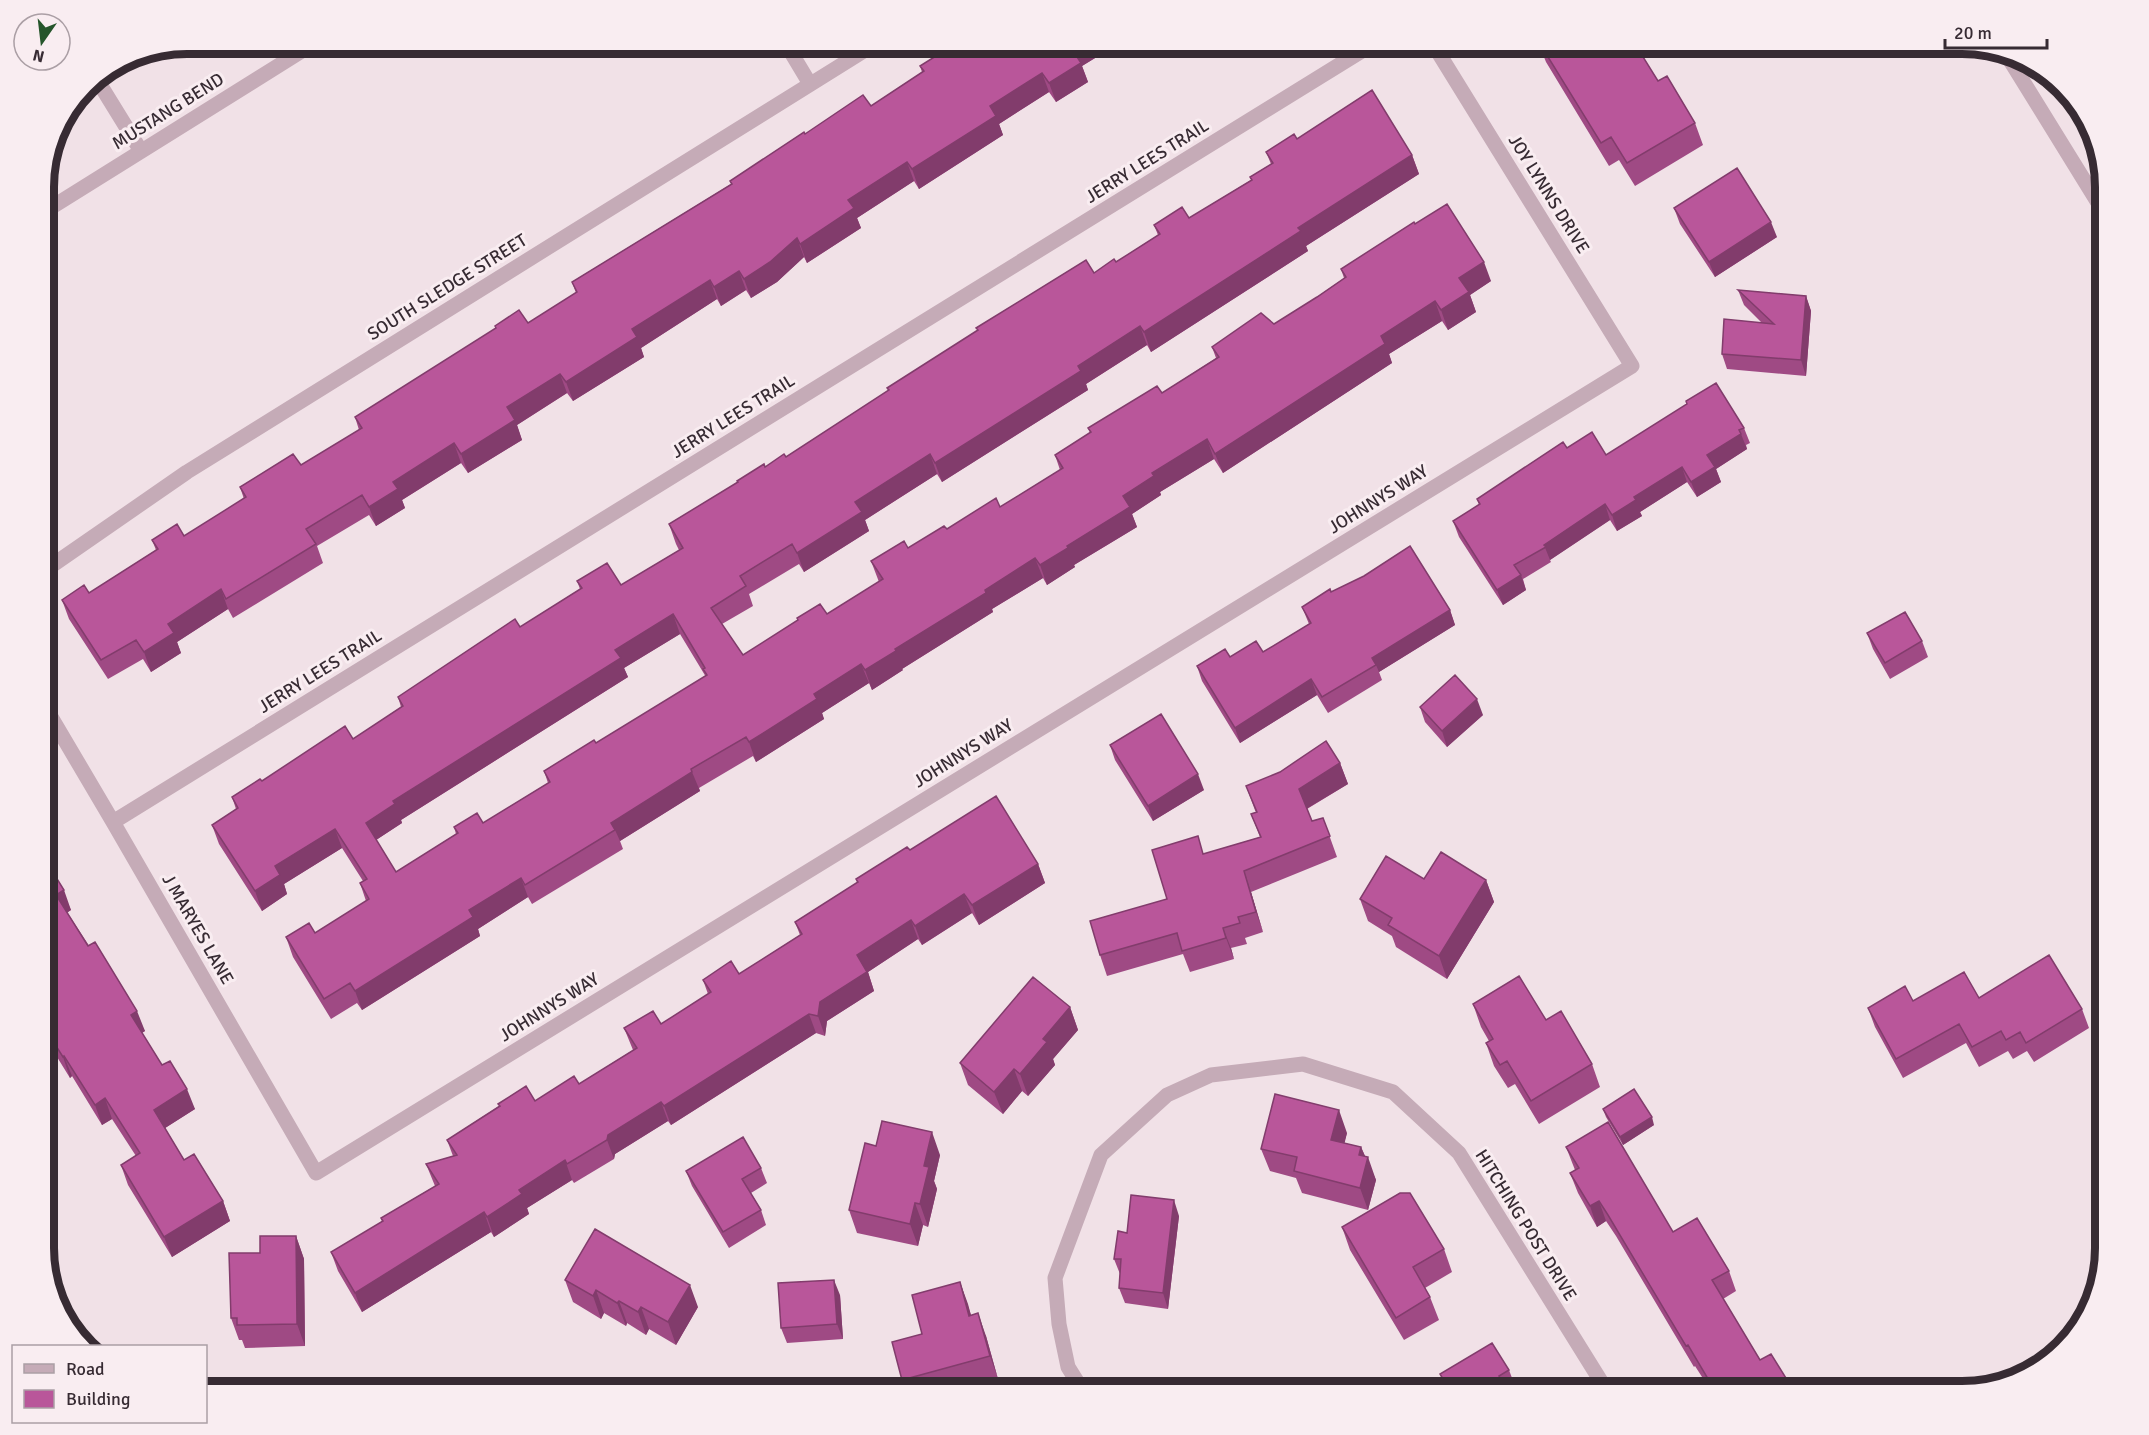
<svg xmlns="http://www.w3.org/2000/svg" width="2149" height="1435" font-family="Signika,sans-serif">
<rect width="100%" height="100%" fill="#f1e1e7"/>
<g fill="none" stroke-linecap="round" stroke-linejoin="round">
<path stroke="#c5abb7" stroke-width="15" d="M786 44 810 84
M2008 57 2105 214
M96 78 141 151
M44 212 313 44
M44 571 187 472 875 44
M44 705 113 822 316 1173 1632 366 1433 44
M113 822 1373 44
M1083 1391 1068 1367 1059 1324 1055 1278 1101 1155 1167 1095 1211 1075 1303 1064 1393 1092 1459 1153 1607 1391"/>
</g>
<path fill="#9f4a84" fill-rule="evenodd" d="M954 44H1118L1082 66 1088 82 1056 102 1049 92 999 124 1003 135 919 189 914 181 857 218 861 228 807 263 804 257 777 282 751 298 746 290 721 306 717 299 641 348 644 357 573 401 567 393 517 425 522 440 468 473 461 463 402 500 405 508 376 526 369 515 317 546 323 563 233 618 228 609 177 642 181 653 151 672 143 659 108 679 69 619 62 600 89 593 156 550 152 540 184 536 244 499 240 487 301 465 359 430 355 417 528 323 576 293 572 282 731 184 730 181 805 134 871 106 922 72 920 66Z
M1537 44H1635L1658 81 1695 123 1703 145 1635 186 1619 160 1609 166 1546 62 1542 52Z
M1297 139 1412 155 1419 174 1306 246 1308 251 1151 352 1147 345 1086 384 1088 390 942 482 937 474 865 520 869 531 804 572 799 564 749 594 753 606 722 624 743 655 798 621 797 618 827 614 879 582 871 561 908 548 947 529 1000 507 1060 470 1055 455 1090 433 1088 428 1162 393 1216 358 1212 347 1274 324 1317 297 1344 278 1341 269 1415 224 1491 281 1470 295 1476 312 1448 330 1442 321 1389 354 1392 363 1223 473 1214 459 1160 492 1161 495 1132 514 1137 527 1074 565 1075 567 1047 585 1043 578 992 609 993 612 902 669 903 670 872 690 869 683 822 713 824 719 756 762 753 756 699 788 700 791 620 841 623 849 532 904 528 897 478 929 480 936 362 1010 357 1003 331 1019 293 957 286 937 315 933 366 901 360 883 363 881 342 848 284 884 287 894 262 911 219 844 212 825 236 809 232 797 262 781 353 739 401 707 398 697 520 627 580 589 577 581 621 585 679 550 676 544 669 524 765 467 786 457 888 391 887 388 1094 273 1116 262 1158 235 1154 225 1189 218 1251 180 1250 177 1271 164 1266 152ZM680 634 706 677 596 743 544 771 548 783 483 823 454 827 456 834 396 872 376 840 402 823 401 820 628 677 624 668Z
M1674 208 1777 237 1715 277 1680 224Z
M1738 290 1806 296 1811 311 1806 376 1727 369 1722 354 1762 323 1744 305Z
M1686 401 1744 428 1750 443 1746 445 1747 449 1716 469 1721 482 1697 497 1687 482 1640 512 1642 516 1617 531 1610 520 1550 560 1551 562 1523 579 1526 590 1503 605 1459 537 1453 521 1479 505 1477 499 1567 448 1606 455 1687 405Z
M1331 592 1450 610 1455 625 1379 672 1382 680 1328 713 1317 695 1240 743 1202 681 1197 666 1230 657 1263 652 1309 624 1302 607Z
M1867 633 1922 641 1928 657 1890 679 1873 649Z
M1420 707 1483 715 1447 747 1425 722Z
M1110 745 1204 790 1153 821 1115 760Z
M1340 763 1348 784 1307 809 1312 821 1323 818 1337 857 1251 892 1263 932 1245 938 1247 944 1231 948 1234 959 1190 972 1183 954 1107 976 1100 955 1167 899 1204 854 1260 837 1251 814 1256 813 1246 786Z
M910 850 1038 864 1045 883 979 925 972 913 922 945 918 939 868 972 874 991 827 1021 825 1036 816 1033 671 1125 668 1121 615 1154 614 1159 574 1183 572 1180 527 1208 529 1214 494 1237 491 1232 362 1312 338 1271 331 1252 382 1222 381 1218 435 1186 426 1164 453 1156 447 1140 499 1106 498 1104 535 1101 579 1084 633 1050 624 1028 661 1024 708 994 703 980 739 974 800 935 795 922 857 883 856 879Z
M44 858 71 910 67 912 145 1031 142 1033 162 1065 195 1109 165 1128 184 1160 223 1201 230 1221 172 1257 128 1185 121 1165 136 1156 112 1119 102 1125 72 1076 70 1078 49 1044 44 1030V1027L47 1020 44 1014Z
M1424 879 1486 880 1494 902 1447 979 1396 947 1392 936 1368 921 1360 899Z
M1979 998 2082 1009 2089 1028 2034 1062 2027 1051 2013 1059 2008 1051 1979 1067 1966 1043 1903 1078 1875 1027 1868 1008 1913 1001Z
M1473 1004 1546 1020 1592 1064 1600 1087 1539 1124 1515 1084 1508 1088 1494 1066 1486 1043 1489 1041 1481 1027Z
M1070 1007 1078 1030 1053 1059 1055 1065 1028 1096 1022 1091 1003 1114 968 1085 960 1063Z
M1603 1109 1654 1125 1623 1145 1606 1117Z
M1347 1133 1344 1143 1361 1147 1376 1180 1368 1210 1302 1193 1296 1178 1270 1171 1261 1149Z
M876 1146 940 1155 934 1181 937 1189 928 1227 923 1225 918 1246 857 1233 849 1210Z
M1566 1147 1673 1232 1729 1271 1736 1291 1723 1299 1760 1360 1794 1391H1711L1695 1366 1694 1367 1616 1236 1606 1221 1597 1227 1578 1193 1570 1173 1575 1170Z
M761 1168 767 1183 751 1193 761 1210 766 1225 729 1248 692 1186 686 1171Z
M1179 1216 1168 1309 1125 1303 1119 1288 1120 1274 1114 1259 1127 1233Z
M1342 1227 1444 1249 1452 1272 1425 1288 1430 1297 1439 1320 1404 1340 1350 1250Z
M296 1236 304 1259 305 1346 245 1348 242 1340H239L231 1318 260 1253Z
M565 1280 698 1307 676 1345 649 1329 646 1335 627 1323 626 1326 604 1313 601 1319 573 1302Z
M960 1282 971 1315 986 1336 998 1379 951 1392H906L902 1380 922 1334Z
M840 1295 843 1339 787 1343 781 1328Z
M1509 1370 1515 1386 1508 1390 1509 1391H1447L1440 1374Z"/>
<path fill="#823c6c" d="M1080 44H1118L1082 66 1088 82 1056 102 1049 83 1072 49Z
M1042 73 1049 92 999 124 1003 135 919 189 912 169 990 106Z
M1412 155 1419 174 1306 246 1308 251 1151 352 1144 332 1298 228Z
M907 162 914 181 857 218 861 228 807 263 800 244 848 200Z
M1771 222 1777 237 1715 277 1709 262Z
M797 238 804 257 777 282 751 298 744 279Z
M1484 262 1491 281 1470 295 1476 312 1448 330 1441 310 1459 278Z
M739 271 746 290 721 306 714 287Z
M710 280 717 299 641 348 644 357 573 401 566 382 632 329Z
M1806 296 1811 311 1806 376 1801 360Z
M1435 301 1442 321 1389 354 1392 363 1223 473 1215 454 1381 336Z
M1140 326 1147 345 1086 384 1088 390 942 482 935 463 1078 366Z
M560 374 567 393 517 425 522 440 468 473 461 454 507 407Z
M1741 434 1747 449 1716 469 1721 482 1697 497 1691 482 1707 455Z
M1207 439 1214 459 1160 492 1161 495 1132 514 1137 527 1074 565 1075 567 1047 585 1040 565 1067 546 1123 496 1152 473Z
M454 443 461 463 402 500 405 508 376 526 369 507 393 482Z
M930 454 937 474 865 520 869 531 804 572 797 553 855 502Z
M1682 467 1687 482 1640 512 1642 516 1617 531 1612 515 1634 497Z
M1605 504 1610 520 1550 560 1544 545Z
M1035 558 1043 578 992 609 993 612 902 669 903 670 872 690 865 670 895 649 985 590Z
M1521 575 1526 590 1503 605 1497 590Z
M221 589 228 609 177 642 181 653 151 672 144 652 168 624Z
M1450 610 1455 625 1379 672 1376 665 1372 658Z
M673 614 680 634 624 668 628 677 401 820 402 823 373 842 366 823 393 801 615 650Z
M861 664 869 683 822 713 824 719 756 762 749 742 814 694Z
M1311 679 1317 695 1240 743 1235 728Z
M1477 699 1483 715 1447 747 1442 731Z
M1340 763 1348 784 1306 809 1299 789Z
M692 772 700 791 620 841 615 830 611 823Z
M1198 774 1204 790 1153 821 1148 806Z
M335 829 342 848 284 884 287 894 262 911 255 891 275 866Z
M1038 864 1045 883 979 925 972 905Z
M1244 871 1251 892 1263 932 1256 912Z
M521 878 528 897 478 929 480 936 362 1010 355 991 469 910Z
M1486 880 1494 902 1447 979 1439 956Z
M64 890 71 910 64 915 56 895Z
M964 894 972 913 922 945 915 926Z
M911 920 918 939 868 972 874 991 827 1021 825 1036 818 1016 820 1002 857 955Z
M1223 928 1231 948 1234 959 1226 938Z
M1070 1007 1078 1030 1053 1059 1055 1065 1028 1096 1020 1074 1043 1039Z
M137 1011 145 1031 138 1035 131 1015Z
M809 1014 816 1033 671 1125 664 1106Z
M64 1056 72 1076 70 1078 63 1057Z
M1014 1069 1022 1091 1003 1114 994 1092Z
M187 1089 195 1109 162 1130 154 1110Z
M105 1098 112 1119 102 1125 95 1105Z
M661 1102 668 1121 615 1154 614 1159 607 1140 608 1135Z
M1339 1110 1347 1133 1340 1162 1331 1140Z
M1652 1117 1654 1125 1623 1145 1620 1137Z
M932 1132 940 1155 934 1181 937 1189 928 1227 920 1204 924 1166Z
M1361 1147 1367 1161 1368 1157 1376 1180 1368 1210 1360 1188 1359 1155Z
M565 1160 572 1180 527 1208 529 1214 494 1237 487 1217 519 1190Z
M1174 1200 1179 1216 1168 1309 1163 1293Z
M223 1201 230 1221 172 1257 164 1237Z
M1599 1201 1606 1221 1597 1227 1590 1206Z
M915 1203 923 1225 918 1246 910 1224Z
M484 1212 491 1232 362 1312 355 1293Z
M296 1236 304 1259 305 1346 297 1324Z
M834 1280 840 1295 843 1339 837 1324Z
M960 1282 968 1304 977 1338 969 1316Z
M690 1285 698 1307 676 1345 668 1322Z
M596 1290 604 1313 601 1319 593 1296Z
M619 1301 627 1323 626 1326 617 1303Z
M641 1307 649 1329 646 1335 638 1312Z
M978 1313 986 1336 998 1379 990 1356Z"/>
<path fill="#b9569a" stroke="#823c6c" stroke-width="1.5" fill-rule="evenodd" d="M955 44H1080L1072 49 1081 63 1049 83 1042 73 990 106 996 116 912 169 907 162 848 200 854 208 800 244 797 238 770 262 744 279 739 271 714 287 710 280 632 329 637 337 566 382 560 374 507 407 515 420 461 454 454 443 393 482 398 489 369 507 362 495 306 529 316 544 226 599 221 589 168 624 174 633 144 652 136 640 101 660 62 600 84 585 89 593 158 549 152 540 177 524 184 536 246 497 240 487 293 454 301 465 362 428 355 417 496 328 495 326 519 310 528 323 577 292 572 282 732 184 730 181 804 132 805 134 863 95 871 106 924 71 920 66Z
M1540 44H1635L1658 81 1667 76 1695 123 1627 163 1611 137 1601 143Z
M1372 90 1412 155 1298 228 1301 231 1144 332 1140 326 1078 366 1081 371 935 463 930 454 855 502 862 512 797 553 792 544 740 576 746 586 711 608 743 655 798 620 797 618 820 604 827 614 883 579 871 561 904 541 908 548 944 526 947 529 996 498 1000 507 1063 468 1055 455 1091 432 1088 428 1157 386 1162 393 1219 357 1212 347 1261 313 1274 324 1317 297 1346 277 1341 269 1414 222 1415 224 1447 204 1484 262 1459 278 1469 292 1441 310 1435 301 1381 336 1385 344 1215 454 1207 439 1152 473 1154 476 1123 496 1130 507 1067 546 1068 548 1040 565 1035 558 985 590 986 593 895 649 896 651 865 670 861 664 814 694 817 699 749 742 746 737 691 769 692 772 611 823 615 830 525 885 521 878 469 910 473 917 355 991 350 983 324 999 286 937 309 923 315 933 369 899 360 883 367 879 335 829 275 866 280 875 255 891 212 825 238 808 232 797 260 779 262 781 345 726 353 739 403 706 398 697 515 619 520 627 582 588 577 581 607 563 621 585 683 548 669 524 738 482 737 481 764 464 765 467 784 454 786 457 889 390 887 388 978 330 976 328 1086 260 1094 273 1114 259 1116 262 1160 234 1154 225 1182 207 1189 218 1252 180 1250 177 1273 163 1266 152 1294 134 1297 139ZM673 614 705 668 703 669 707 675 596 743 594 740 544 771 550 782 483 823 477 813 454 827 458 833 396 872 366 823 395 804 393 801 621 658 615 650Z
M1737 168 1771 222 1709 262 1674 208Z
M1738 290 1806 296 1801 360 1722 354 1724 319 1774 324Z
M1716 383 1744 428 1739 430 1741 434 1707 455 1715 467 1691 482 1682 467 1634 497 1636 500 1612 515 1605 504 1544 545 1546 547 1514 565 1521 575 1497 590 1453 521 1480 504 1477 499 1563 442 1567 448 1592 432 1606 455 1687 404 1686 401Z
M1410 546 1450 610 1372 658 1376 665 1322 697 1311 679 1235 728 1197 666 1225 649 1230 657 1256 641 1263 652 1311 623 1302 607 1330 589 1331 592 1364 576Z
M1905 612 1922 641 1885 663 1867 633Z
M1455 675 1477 699 1442 731 1420 707Z
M1161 714 1198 774 1148 806 1110 745Z
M1326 741 1340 763 1299 789 1312 821 1323 818 1330 836 1244 871 1256 912 1238 917 1240 923 1223 928 1226 938 1182 951 1177 933 1100 955 1090 921 1167 899 1152 850 1198 836 1203 854 1261 837 1251 814 1257 812 1246 786 1280 772Z
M996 796 1038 864 972 905 964 894 915 926 911 920 857 955 867 972 820 1002 818 1016 809 1014 664 1106 661 1102 608 1135 607 1140 567 1164 565 1160 519 1190 522 1194 487 1217 484 1212 355 1293 331 1252 383 1221 381 1218 439 1184 426 1164 457 1155 447 1140 500 1106 498 1104 526 1086 535 1101 574 1076 579 1084 637 1048 624 1028 653 1011 661 1024 711 992 703 980 731 961 739 974 802 934 795 922 858 882 856 879 907 847 910 850Z
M1441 852 1486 880 1439 956 1388 925 1392 918 1360 899 1386 856 1424 879Z
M44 858 64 890 56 895 88 946 95 942 137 1011 131 1015 162 1065 170 1061 187 1089 154 1110 184 1160 194 1154 223 1201 164 1237 121 1165 140 1153 105 1098 95 1105 64 1056 63 1057 44 1027V1022L51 1018 44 1006Z
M2049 955 2082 1009 2026 1043 2020 1032 2006 1040 2001 1031 1972 1047 1959 1024 1896 1059 1868 1008 1905 986 1913 1001 1964 972 1979 998Z
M1519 976 1546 1020 1561 1011 1592 1064 1531 1101 1507 1061 1500 1065 1486 1043 1493 1039 1473 1004Z
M1033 977 1070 1007 1043 1039 1047 1042 1020 1074 1014 1069 994 1092 960 1063Z
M1634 1089 1652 1117 1620 1137 1603 1109Z
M1275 1094 1339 1110 1331 1140 1361 1147 1359 1155 1368 1157 1360 1188 1294 1171 1297 1157 1261 1149Z
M882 1121 932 1132 924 1166 929 1167 920 1204 915 1203 910 1224 849 1210 865 1143 876 1146Z
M1608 1122 1673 1232 1697 1218 1729 1271 1712 1280 1760 1360 1771 1354 1794 1391H1724L1717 1381 1711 1384 1688 1345 1686 1346 1608 1215 1599 1201 1590 1206 1570 1173 1579 1168 1566 1147Z
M743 1137 761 1168 742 1179 761 1210 723 1232 686 1171Z
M1400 1193H1410L1444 1249 1413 1267 1430 1297 1396 1318 1342 1227Z
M1131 1195 1174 1200 1163 1293 1119 1288 1121 1259H1114L1118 1231 1127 1233Z
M595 1229 690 1285 668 1322 641 1307 638 1312 619 1301 617 1303 596 1290 593 1296 565 1280Z
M260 1236H296L297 1324 237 1325V1318H231L229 1253H260Z
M834 1280 837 1324 781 1328 778 1283Z
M960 1282 969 1316 978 1313 990 1356 902 1380 892 1342 922 1334 912 1295Z
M1492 1343 1509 1370 1499 1376 1509 1391H1450L1440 1374Z"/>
<g text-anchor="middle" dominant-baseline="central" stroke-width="6" stroke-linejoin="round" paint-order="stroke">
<g font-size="18" fill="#372b33" stroke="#f9edf1">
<text transform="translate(168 111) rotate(-32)">MUSTANG BEND</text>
<text transform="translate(1147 161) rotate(-32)">JERRY LEES TRAIL</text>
<text transform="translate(1549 194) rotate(58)">JOY LYNNS DRIVE</text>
<text transform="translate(447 287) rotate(-32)">SOUTH SLEDGE STREET</text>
<text transform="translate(733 416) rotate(-32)">JERRY LEES TRAIL</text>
<text transform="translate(1378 499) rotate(-32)">JOHNNYS WAY</text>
<text transform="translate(320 671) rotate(-32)">JERRY LEES TRAIL</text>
<text transform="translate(963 753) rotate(-32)">JOHNNYS WAY</text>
<text transform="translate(198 929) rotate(60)">J MARYES LANE</text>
<text transform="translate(549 1007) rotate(-32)">JOHNNYS WAY</text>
<text transform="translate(1526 1225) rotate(58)">HITCHING POST DRIVE</text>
</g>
</g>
<path d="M0 0H2149V1435H0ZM187 54H1962A133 133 0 0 1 2095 187V1248A133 133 0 0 1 1962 1381H187A133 133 0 0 1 54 1248V187A133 133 0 0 1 187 54Z" fill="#f9edf1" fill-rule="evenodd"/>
<path fill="none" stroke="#372b33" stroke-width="8" d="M187 54H1962A133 133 0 0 1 2095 187V1248A133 133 0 0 1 1962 1381H187A133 133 0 0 1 54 1248V187A133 133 0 0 1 187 54Z"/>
<rect x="12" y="1345" width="195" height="78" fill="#f9edf1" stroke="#ab9fa5" stroke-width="1.5"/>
<rect x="24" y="1364" width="30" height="9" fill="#c5abb7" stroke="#ab9fa5" stroke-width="1.5"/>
<text x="66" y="1375" font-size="18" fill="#372b33">Road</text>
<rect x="24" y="1390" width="30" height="18" fill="#b9569a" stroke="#ab9fa5" stroke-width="1.5"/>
<text x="66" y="1405" font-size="18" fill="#372b33">Building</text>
<g transform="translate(42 42) rotate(194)"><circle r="28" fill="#f9edf1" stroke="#ab9fa5" stroke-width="1.5"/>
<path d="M0-4.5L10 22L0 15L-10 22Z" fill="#25552b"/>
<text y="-9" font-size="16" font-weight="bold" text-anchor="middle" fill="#372b33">N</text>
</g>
<path d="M1945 39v9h102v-9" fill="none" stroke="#372b33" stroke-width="3"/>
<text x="1954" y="39" font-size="18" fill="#372b33" stroke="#f9edf1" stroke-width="4.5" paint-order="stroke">20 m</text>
</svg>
